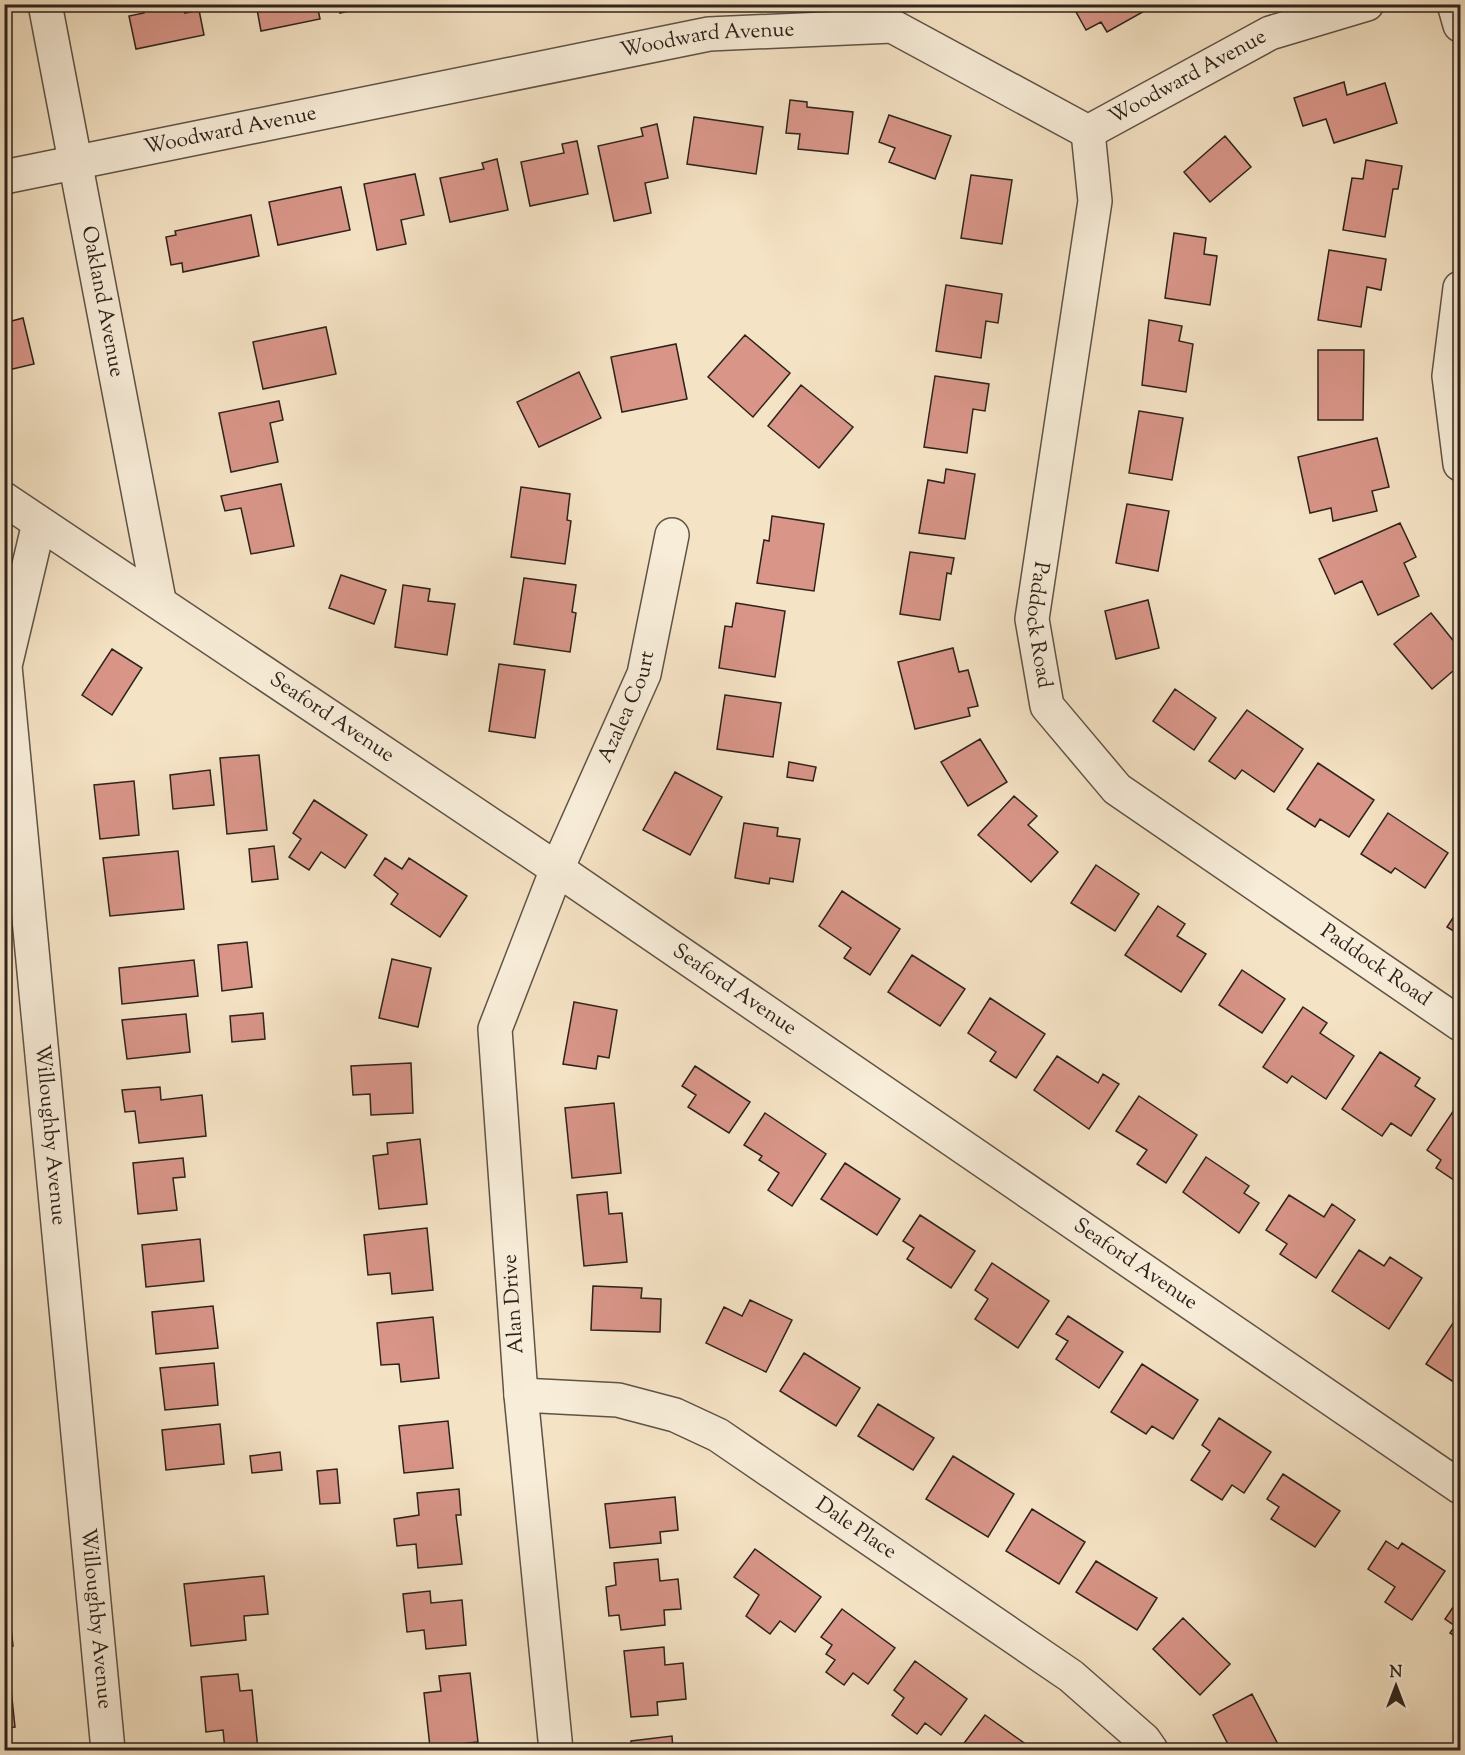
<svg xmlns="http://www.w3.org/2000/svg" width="1465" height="1755" font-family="'Sorts Mill Goudy',serif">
<rect width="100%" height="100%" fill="#f5e3c5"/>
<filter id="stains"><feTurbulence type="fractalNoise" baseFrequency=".00333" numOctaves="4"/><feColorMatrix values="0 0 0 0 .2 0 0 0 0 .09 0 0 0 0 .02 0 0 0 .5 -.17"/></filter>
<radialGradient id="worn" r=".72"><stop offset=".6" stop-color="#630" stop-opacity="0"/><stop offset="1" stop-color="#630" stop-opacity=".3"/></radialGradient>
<path fill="#d89588" stroke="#2d231c" stroke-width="1.5" d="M143 4H183L185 13 199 10 204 35 136 49 129 16 144 13Z
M256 4H317L320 19 261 31Z
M339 4H379L340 13Z
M1085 4H1157L1107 32 1101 22 1086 30 1075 10Z
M1344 82 1347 95 1385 83 1397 123 1334 143 1326 119 1303 126 1294 98Z
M790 100 807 102V107L853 112 848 154 798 149 800 134 786 133Z
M889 115 951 136 935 179 889 162 895 148 879 142Z
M694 117 763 127 756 174 687 164Z
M657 124 668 178 645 183 651 213 614 221 598 146 643 136 641 128Z
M1225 136 1251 167 1210 202 1184 172Z
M577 141 588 194 530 206 521 162 564 153 562 144Z
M497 159 508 210 450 222 440 178 484 169 482 163Z
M1366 160 1402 166 1398 189H1393L1385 237 1343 230 1352 178 1363 179Z
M415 174 424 215 401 220 406 244 377 250 364 184Z
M971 175 1012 180 1002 244 961 238Z
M341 187 350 230 278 245 269 202Z
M251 215 259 256 183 272 182 263 171 265 166 237 176 235 175 231Z
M1174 233 1206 238 1204 254 1217 256 1210 305 1165 298Z
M1329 250 1386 259 1381 290 1367 287 1361 327 1318 320Z
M946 285 1002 294 998 323 986 321 981 358 936 351Z
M23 318 34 364 4 371V323Z
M1149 320 1182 326 1179 341 1193 344 1186 392 1142 385Z
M326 327 336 374 263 389 253 342Z
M745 335 790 373 753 417 708 377Z
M676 344 687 399 622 412 611 357Z
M1318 350H1364L1363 420H1318Z
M579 372 601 418 539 447 517 402Z
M935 376 989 384 985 411 973 409 967 453 924 447Z
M801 385 853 427 819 468 768 426Z
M279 401 283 420 270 423 278 462 231 472 219 413Z
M1139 411 1183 418 1172 480 1129 473Z
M1377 438 1389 487 1372 491 1377 511 1333 521 1331 508 1310 513 1298 457Z
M946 469 975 474 965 539 919 533 928 480 944 483Z
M281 484 294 546 251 554 241 508 225 511 221 496Z
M521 487 570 494 567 520 571 521 565 564 511 557Z
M1127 504 1169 511 1158 571 1116 563Z
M772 516 824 524 814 591 757 583 764 540 769 541Z
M1400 523 1416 557 1404 563 1419 596 1378 615 1362 581 1335 594 1319 559Z
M910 552 954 558 951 574 947 573 940 620 900 614Z
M341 575 386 590 374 624 329 608Z
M524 578 576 585 572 612 576 613 570 652 514 644Z
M403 585 430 589 428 601 455 604 447 655 395 647Z
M1148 600 1159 648 1116 659 1105 611Z
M736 603 785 611 775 677 719 668 725 626 732 627Z
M1431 613 1460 649V665L1432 689 1394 644Z
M953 648 959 672 968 670 978 706 968 708 970 716 915 729 898 662Z
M112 649 142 668 112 715 82 695Z
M499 664 545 670 535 738 489 731Z
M1175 689 1216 718 1194 750 1153 721Z
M725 695 781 703 773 757 717 749Z
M1247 710 1303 749 1274 792 1242 770 1235 779 1209 761Z
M980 739 1007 782 968 806 941 762Z
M259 755 267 830 227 834 220 758Z
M789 762 816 767 813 781 787 777Z
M1318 763 1374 800 1349 837 1320 819 1315 827 1287 809Z
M210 770 214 805 173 809 170 775Z
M675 772 722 797 690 855 643 830Z
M134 781 139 835 100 839 94 785Z
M1014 796 1037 816 1028 825 1058 852 1031 882 978 835Z
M314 800 367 835 345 868 321 852 309 870 289 857 301 839 293 833Z
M1388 813 1448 853 1425 888 1395 868 1391 873 1361 854Z
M744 823 778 828 777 836 800 839 793 882 770 878 769 884 735 878Z
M274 846 278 879 252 882 249 849Z
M178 851 184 909 110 916 103 858Z
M385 858 402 869 409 858 467 896 440 937 391 904 398 894 374 875Z
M1096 865 1139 894 1115 931 1071 903Z
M842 891 900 929 870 975 844 958 851 948 819 926Z
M1158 906 1185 924 1177 936 1206 954 1181 992 1125 955Z
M1460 907V935L1447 927Z
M247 942 252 987 222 991 218 945Z
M912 955 965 989 940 1026 888 992Z
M392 959 431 968 418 1027 379 1018Z
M194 960 198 996 122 1004 119 968Z
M1242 970 1285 999 1262 1033 1219 1005Z
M990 998 1045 1034 1016 1078 990 1061 996 1052 968 1033Z
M574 1002 617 1010 609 1058 598 1056 596 1069 563 1064Z
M1303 1007 1327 1023 1320 1033 1354 1056 1326 1099 1292 1076 1287 1083 1263 1067Z
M263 1013 265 1039 232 1042 230 1016Z
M186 1014 190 1052 127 1059 122 1020Z
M1380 1052 1420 1078 1415 1086 1435 1099 1411 1136 1391 1123 1382 1136 1342 1109Z
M1057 1056 1098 1083 1103 1074 1119 1084 1089 1129 1034 1090Z
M411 1063 413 1113 371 1115 370 1094 353 1095 351 1066Z
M695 1066 750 1102 729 1133 688 1107 696 1095 682 1086Z
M160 1087 161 1100 202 1095 206 1136 139 1143 135 1111 125 1112 122 1090Z
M1139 1096 1197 1135 1166 1183 1137 1164 1147 1150 1116 1131Z
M614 1103 621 1173 572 1178 565 1108Z
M1456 1107 1460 1110V1184L1436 1168 1441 1160 1427 1150Z
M765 1113 826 1154 792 1206 768 1190 779 1173 759 1160 762 1156 744 1145Z
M420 1139 427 1204 379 1209 373 1156 388 1154 387 1143Z
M1206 1157 1249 1186 1244 1193 1259 1203 1239 1233 1183 1192Z
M183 1158 185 1177 173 1178 177 1210 138 1214 133 1163Z
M845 1163 900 1199 877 1235 821 1199Z
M607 1192 609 1214 622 1213 627 1262 584 1266 577 1195Z
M1289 1195 1324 1217 1332 1204 1355 1220 1316 1278 1280 1254 1287 1244 1266 1230Z
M920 1215 975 1251 951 1288 907 1259 914 1248 903 1241Z
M427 1228 433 1290 392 1294 390 1273 368 1275 364 1235Z
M200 1239 204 1281 146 1287 142 1245Z
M1359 1250 1384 1266 1390 1257 1422 1278 1389 1329 1332 1291Z
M992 1263 1049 1301 1018 1348 975 1319 988 1299 975 1290Z
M593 1286 642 1288 641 1298 661 1299 660 1332 591 1330Z
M750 1300 792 1320 766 1372 706 1343 724 1307 742 1316Z
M213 1306 218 1348 156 1354 152 1312Z
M1068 1316 1123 1352 1099 1388 1056 1359 1068 1341 1056 1334Z
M433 1317 439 1378 401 1382 399 1364 381 1365 377 1323Z
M1455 1320 1460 1324V1386L1426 1364Z
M804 1353 860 1388 836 1426 780 1391Z
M214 1363 218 1405 165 1410 160 1368Z
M1142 1364 1198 1400 1173 1439 1152 1426 1146 1434 1111 1412Z
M878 1404 934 1438 913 1470 858 1436Z
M1219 1418 1271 1452 1244 1493 1232 1485 1222 1500 1191 1480 1210 1451 1202 1445Z
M448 1421 453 1468 404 1473 399 1426Z
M220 1424 224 1464 166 1470 162 1430Z
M280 1452 282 1470 252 1473 250 1456Z
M953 1456 1014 1494 988 1537 926 1499Z
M337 1469 340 1503 320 1504 317 1471Z
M1283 1474 1340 1511 1315 1547 1271 1519 1279 1507 1267 1499Z
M459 1489 461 1515H456L462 1564 418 1568 416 1544 397 1546 394 1519 419 1515 417 1493Z
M675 1497 678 1530 660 1532 661 1543 610 1548 605 1504Z
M1032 1509 1085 1542 1059 1584 1006 1551Z
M1386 1541 1398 1549 1402 1543 1445 1571 1412 1620 1385 1602 1395 1587 1368 1569Z
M755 1549 821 1597 795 1632 780 1621 770 1634 746 1616 759 1595 734 1577Z
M658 1559 660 1581 678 1579 681 1609 664 1610 665 1625 621 1630 619 1615 609 1616 606 1587 616 1585 614 1563Z
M1096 1561 1157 1598 1137 1630 1076 1592Z
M264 1576 268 1614 244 1616 246 1640 191 1646 184 1584Z
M4 1589H7L13 1646 4 1647Z
M430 1591 431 1603 462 1600 466 1645 426 1649 424 1630 407 1632 403 1594Z
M1460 1597V1639L1450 1633 1455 1626 1445 1619Z
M842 1609 895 1648 868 1684 853 1673 844 1685 826 1672 835 1660 826 1654 832 1645 821 1637Z
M1183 1618 1230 1664 1200 1695 1153 1649Z
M664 1647 665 1665 683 1663 686 1699 657 1702 658 1715 631 1717 624 1651Z
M915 1661 967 1699 941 1735 925 1723 917 1734 892 1715 904 1698 894 1690Z
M4 1670H9L15 1727 4 1728Z
M470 1673 478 1742 430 1747 424 1693 441 1691 439 1676Z
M238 1674 240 1691 252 1690 258 1750H225L223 1730 206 1732 201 1677Z
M1252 1694 1281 1750H1231L1213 1715Z
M985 1715 1034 1750H959Z
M672 1736 673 1750 694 1748V1750H631V1741Z"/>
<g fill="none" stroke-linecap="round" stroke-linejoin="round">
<g stroke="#5f5346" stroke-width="36">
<g id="street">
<path id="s1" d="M45 4 159 600"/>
<path d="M1454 4 1460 25"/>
<path id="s2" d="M1088 132 1095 201 1032 619 1047 706 1117 789 1460 1024"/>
<path id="s3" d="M4 177 709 34 892 26 1088 132 1270 33 1367 4"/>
<path d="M1460 288 1449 376 1460 464"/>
<path id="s4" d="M4 499 557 869 1460 1487"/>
<path id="s5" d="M39 523 5 666 108 1750"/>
<path id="s6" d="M521 1395 618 1400 675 1415 718 1435 1071 1676 1144 1740 1151 1750"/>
<path id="s7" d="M556 1750 521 1395 495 1029 557 869 644 674 672 535"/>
</g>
</g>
<use href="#street" stroke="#f8edd9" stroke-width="33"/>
</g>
<g text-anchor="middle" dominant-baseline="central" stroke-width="4.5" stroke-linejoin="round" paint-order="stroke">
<g font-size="21" fill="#2d231c" stroke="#f8edd9">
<text stroke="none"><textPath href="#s3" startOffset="717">Woodward Avenue</textPath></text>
<text stroke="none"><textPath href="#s3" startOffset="1239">Woodward Avenue</textPath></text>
<text stroke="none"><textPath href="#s3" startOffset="231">Woodward Avenue</textPath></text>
<text stroke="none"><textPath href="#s1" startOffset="303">Oakland Avenue</textPath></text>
<text stroke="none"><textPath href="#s2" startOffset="498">Paddock Road</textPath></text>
<text stroke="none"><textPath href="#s7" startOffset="1072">Azalea Court</textPath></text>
<text stroke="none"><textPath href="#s4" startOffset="394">Seaford Avenue</textPath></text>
<text stroke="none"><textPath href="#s2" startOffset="1002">Paddock Road</textPath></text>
<text stroke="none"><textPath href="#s4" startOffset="880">Seaford Avenue</textPath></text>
<text stroke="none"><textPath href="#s5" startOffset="618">Willoughby Avenue</textPath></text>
<text stroke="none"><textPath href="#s4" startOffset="1366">Seaford Avenue</textPath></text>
<text transform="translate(514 1304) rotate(-94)">Alan Drive</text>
<text stroke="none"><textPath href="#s6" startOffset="370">Dale Place</textPath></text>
<text stroke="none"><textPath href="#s5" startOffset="1104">Willoughby Avenue</textPath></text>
</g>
</g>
<rect width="1465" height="1755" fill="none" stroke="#f5e3c5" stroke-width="24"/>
<rect x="6" y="6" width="1453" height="1743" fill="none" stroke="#2d231c" stroke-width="3"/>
<rect x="12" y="12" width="1441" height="1731" fill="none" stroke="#2d231c" stroke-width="1.5"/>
<g transform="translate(1396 1686)" stroke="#f8edd9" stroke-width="4.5" paint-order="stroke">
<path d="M0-4.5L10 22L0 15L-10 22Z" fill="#2d231c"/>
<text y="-9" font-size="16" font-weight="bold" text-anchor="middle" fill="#2d231c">N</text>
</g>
<rect width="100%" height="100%" filter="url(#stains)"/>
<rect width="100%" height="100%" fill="url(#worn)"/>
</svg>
